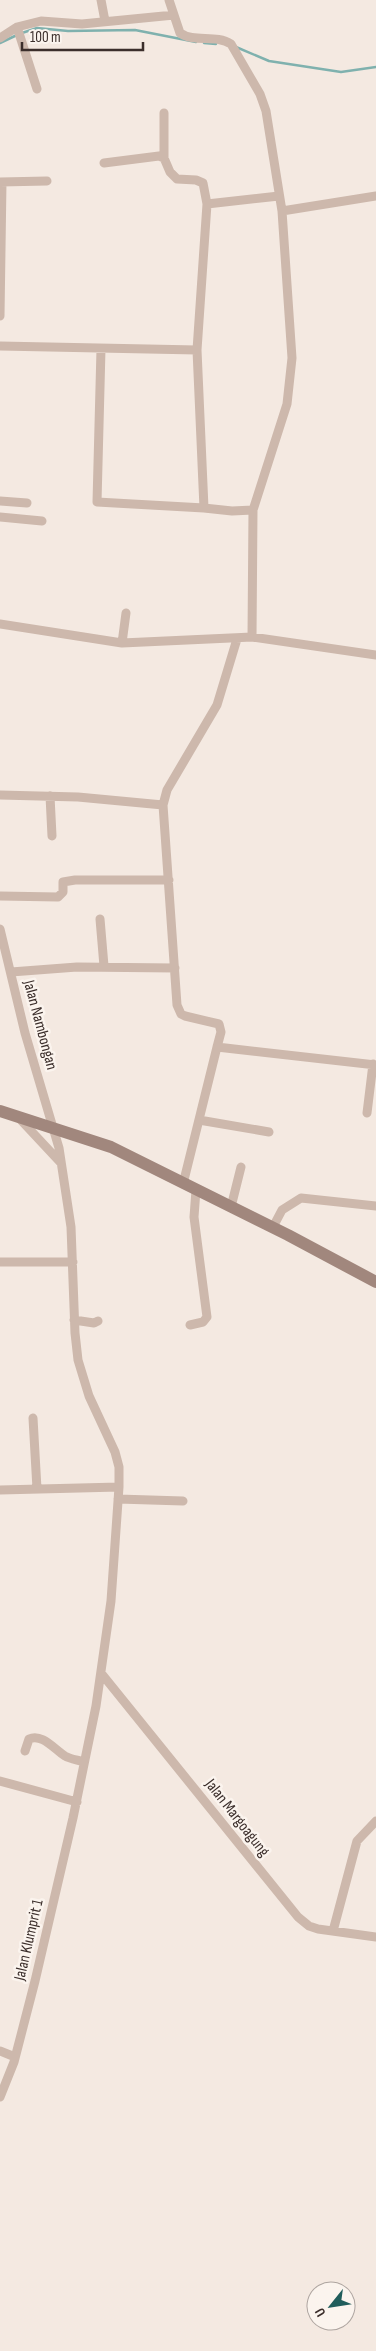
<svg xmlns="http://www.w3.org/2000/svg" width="376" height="2351" font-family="'Sofia Sans Condensed',sans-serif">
<rect width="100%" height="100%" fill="#f4e9e1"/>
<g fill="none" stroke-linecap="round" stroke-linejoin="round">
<path stroke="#7fb1ae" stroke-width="2.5" d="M22 33 37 28 68 31 135 30 196 42
M0 43 17 35
M204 43 216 44
M236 47 269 61 341 72 376 67"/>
<path stroke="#cdb8ac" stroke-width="9" d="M101 0 105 21
M169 0 180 33C194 43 216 34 231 44L260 94 266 111 282 211 292 358 287 404 253 510 252 637
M17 27 37 89
M0 38 17 27 41 21 82 24 174 15
M164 158V113
M104 163 159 156 164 158 170 172 177 179 196 180 203 183 207 204
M0 182 47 181
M282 211 376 196
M0 316 2 182
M0 346 197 350
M101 349 97 502 204 508
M0 501 27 503
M253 510 232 511 204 508 197 350 207 204 279 196
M0 517 42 521
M0 624 122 643 252 637 376 655
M122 643 126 613
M0 795 78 797 163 805
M50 796 52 836
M0 896 58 897 63 892V882L75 880H169
M100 919 104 966
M0 929 25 1033 59 1148 71 1227 75 1333 78 1360 89 1396 115 1452 119 1467V1487L111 1601 96 1706 73 1818 35 1981 14 2062 0 2097
M11 972 77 967 175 968
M217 1047 221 1032 219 1024 185 1016 181 1014 177 1005 163 805 167 790 217 705 237 639
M367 1113 373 1064
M19 1118 61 1163
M199 1120 269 1132
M183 1184 217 1047 376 1065
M231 1207 241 1167
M273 1227 282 1210 301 1198 376 1206
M0 1262H73
M74 1320 94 1323 98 1321
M190 1325 203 1322 207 1317 194 1217 196 1190
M33 1418 37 1489
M0 1490 119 1487
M118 1499 183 1501
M101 1673 298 1917 309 1926 318 1929 376 1937
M25 1751 29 1739C42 1733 54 1749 65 1756 70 1759 78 1760 84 1762
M0 1781 77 1802
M333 1931 357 1841 376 1821
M0 2051 15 2057"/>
<path stroke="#a1877d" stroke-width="12" d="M0 1111 111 1147 288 1235 376 1282"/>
</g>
<g text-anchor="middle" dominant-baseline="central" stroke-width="5" stroke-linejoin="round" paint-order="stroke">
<g font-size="16" fill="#3b2e2b" stroke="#fbf4ee">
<text transform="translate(40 1025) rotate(75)">Jalan Nambongan</text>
<text transform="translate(237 1818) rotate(52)">Jalan Margoagung</text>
<text transform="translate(29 1940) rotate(-77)">Jalan Klumprit 1</text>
</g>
</g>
<g transform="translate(331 2306) rotate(240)"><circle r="24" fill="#fbf4ee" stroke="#aea5a0"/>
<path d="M0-4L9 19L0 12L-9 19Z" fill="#205d5b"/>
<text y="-8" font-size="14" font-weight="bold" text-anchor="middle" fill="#3b2e2b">U</text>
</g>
<path d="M22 42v8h121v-8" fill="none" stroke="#3b2e2b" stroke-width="2.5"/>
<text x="30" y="42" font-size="15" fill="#3b2e2b" stroke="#fbf4ee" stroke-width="4" paint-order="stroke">100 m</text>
</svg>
